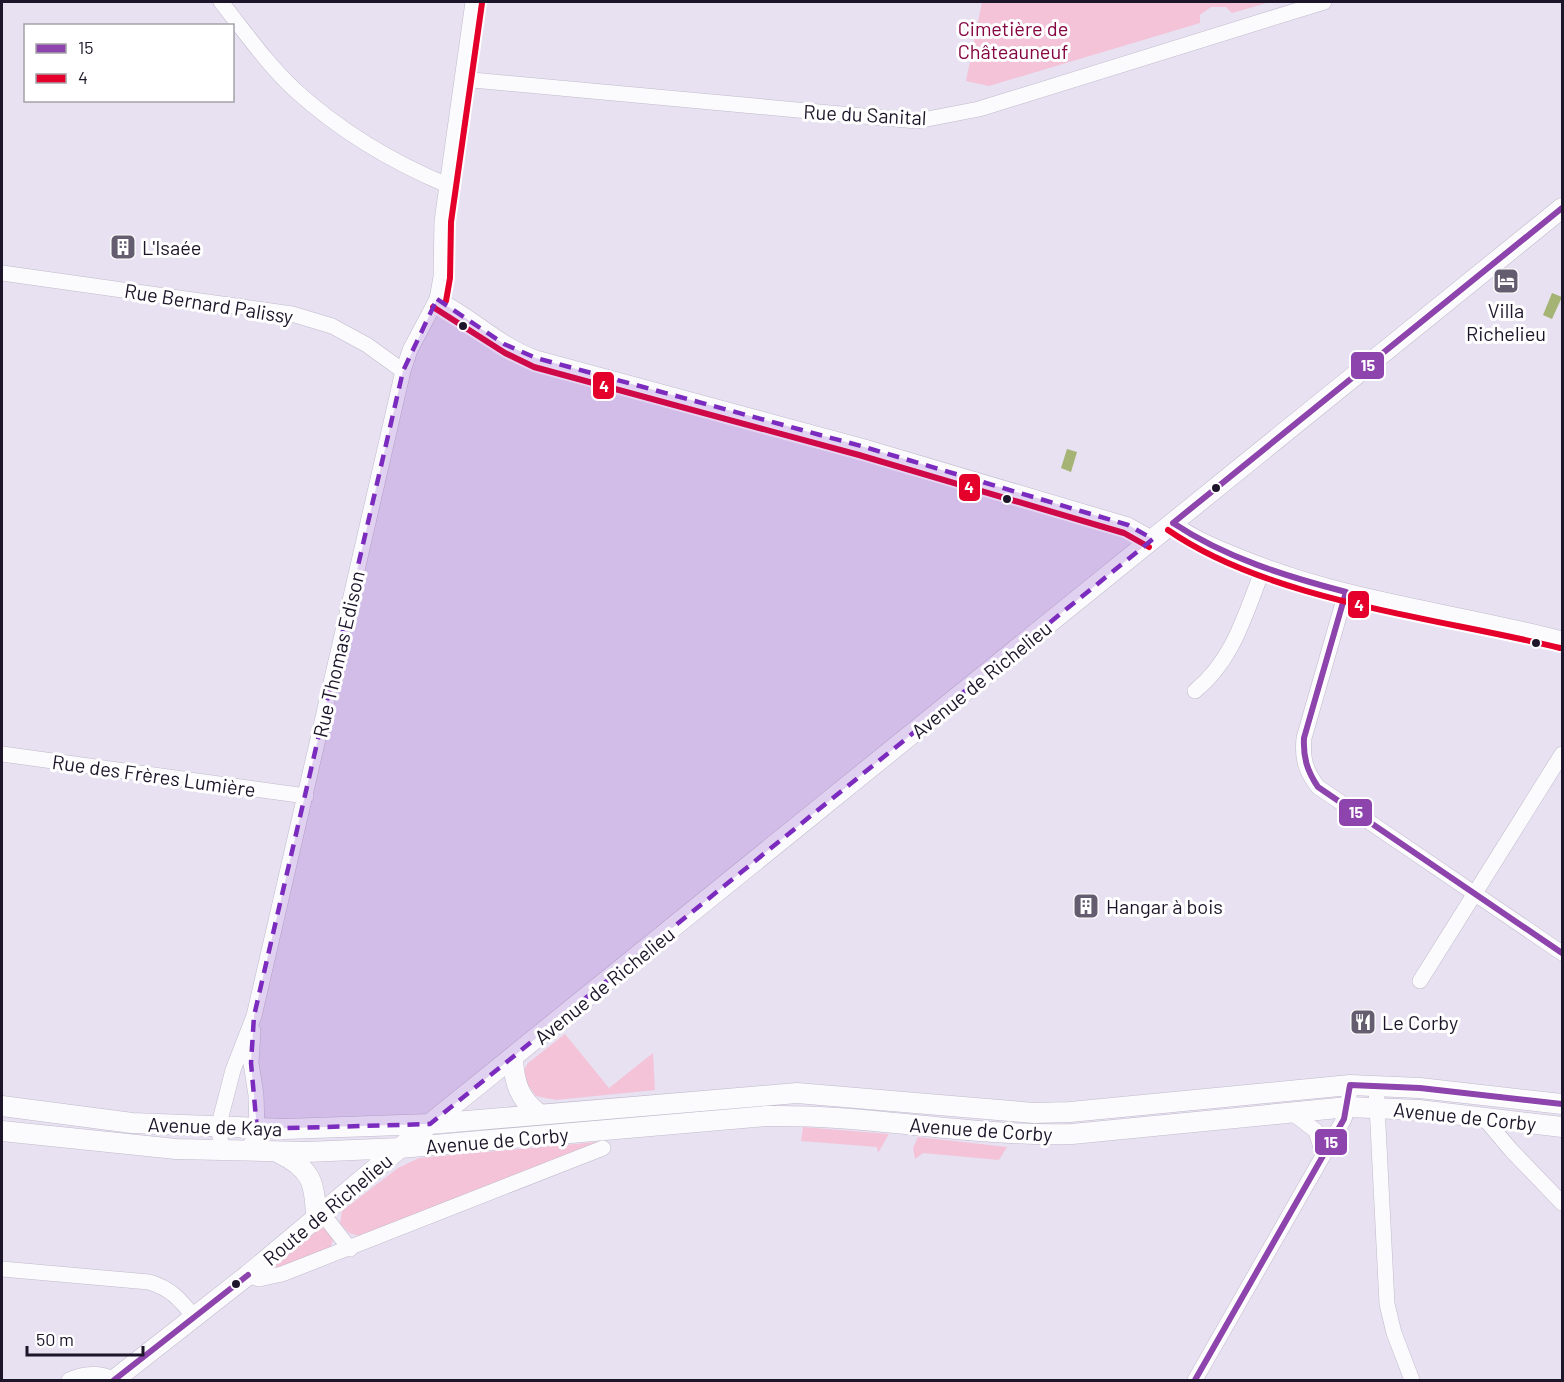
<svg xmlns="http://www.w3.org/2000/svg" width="1564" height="1382" font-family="Barlow,sans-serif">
<rect width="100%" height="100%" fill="#e7e1f2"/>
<path fill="#f4c3d8" d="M982 2H1270L1232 13 1226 7H1211L1200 15V23L989 86 966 81Z
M565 1034 609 1088 653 1053 655 1090 556 1100 536 1096 527 1084 524 1070 528 1063Z
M803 1127 889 1134 878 1153 877 1147 801 1141Z
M918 1137 1007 1147 999 1160 923 1153 915 1159 913 1148Z
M597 1142V1144L362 1237 349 1233 340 1223 342 1211 398 1168 419 1158Z
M326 1228 334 1237 330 1249 275 1270 272 1267 318 1229Z"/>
<path fill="#a5b474" d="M1552 293 1562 297 1552 319 1543 315Z
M1067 449 1077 452 1071 472 1061 468Z"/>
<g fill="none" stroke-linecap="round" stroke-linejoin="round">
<g stroke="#c0bacb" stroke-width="16">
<path id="minor" d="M221 2C245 32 267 64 295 90 339 130 392 162 447 185
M462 79 917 121 979 109 1324 2
M2 273 292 314 332 326 367 345 403 371
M437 299C472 316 499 345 536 358L861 446 1128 525 1153 539
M1173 523C1195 539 1218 548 1243 558 1345 600 1456 611 1562 639
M1346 592 1304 738C1302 758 1305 770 1318 787L1562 953
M1195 691C1235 658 1245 613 1264 567
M2 754 306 796
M1420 981 1562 754
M1376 1086 1387 1304 1394 1333 1412 1380
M1290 1111 1316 1131 1323 1154
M1484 1118 1511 1150 1562 1203
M223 1151 218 1128 233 1070 254 1016 403 371 410 350 437 299 441 277 442 221 473 2
M248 1152 257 1129 256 1095 251 1063 253 1031
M322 1213 350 1249
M2 1269 149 1282C170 1288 180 1299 194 1317
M248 1275 259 1279 282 1274 603 1148
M69 1380C83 1373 101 1372 114 1380
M1195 1380 1344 1119 1348 1107 1350 1085"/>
</g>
<g stroke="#c0bacb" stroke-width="21">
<path id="major" d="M513 1058C514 1082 519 1099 539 1114
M2 1106 132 1123 285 1129 430 1124 797 1093 1034 1113 1070 1112 1350 1085 1420 1088 1562 1104
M2 1131 176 1149 307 1152 400 1148 766 1116C868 1114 969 1137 1072 1134L1348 1107 1419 1110 1562 1127
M279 1153C312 1169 315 1183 316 1218
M114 1380 248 1275 400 1148 1562 208"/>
</g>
<use href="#minor" stroke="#fbfafd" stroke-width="15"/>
<use href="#major" stroke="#fbfafd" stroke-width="20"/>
<g stroke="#fff" stroke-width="10">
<path id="bus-1" d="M1173 523 1562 208
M1173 523C1226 558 1285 576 1346 592
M1346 592 1304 738C1303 757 1307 771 1318 787L1562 953
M114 1380 248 1275
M1195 1380 1344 1119 1350 1085 1420 1088 1562 1104"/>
</g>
<g stroke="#fff" stroke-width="10">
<path id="bus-2" d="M446 301 450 278 451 222 482 3
M433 307 505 353 534 367 859 455 1124 533 1149 547
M1168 530C1270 601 1439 618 1560 648"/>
</g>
<use href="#bus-1" stroke="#8e44ad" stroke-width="6"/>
<use href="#bus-2" stroke="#e4002b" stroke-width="6"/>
</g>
<path fill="#7b2cbf" fill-opacity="0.2" stroke="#7b2cbf" stroke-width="4.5" stroke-dasharray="12 8" stroke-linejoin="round" d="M437 299 504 344 536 358 861 446 1128 525 1153 539 430 1124 257 1129 251 1063 254 1016 403 371Z"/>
<defs>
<g id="building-square" transform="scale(1.35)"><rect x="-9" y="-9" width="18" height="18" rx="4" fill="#645c6f" stroke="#fff"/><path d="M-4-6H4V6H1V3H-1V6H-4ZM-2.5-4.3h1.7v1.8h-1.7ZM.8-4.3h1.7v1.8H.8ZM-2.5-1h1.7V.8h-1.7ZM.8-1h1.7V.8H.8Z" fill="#fff"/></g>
<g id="hotel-square" transform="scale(1.35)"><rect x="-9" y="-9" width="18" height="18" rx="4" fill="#645c6f" stroke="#fff"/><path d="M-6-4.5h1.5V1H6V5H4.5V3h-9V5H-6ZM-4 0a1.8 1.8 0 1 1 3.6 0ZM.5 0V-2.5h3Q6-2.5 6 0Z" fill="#fff"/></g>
<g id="restaurant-square" transform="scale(1.35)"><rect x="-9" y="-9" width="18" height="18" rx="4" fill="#645c6f" stroke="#fff"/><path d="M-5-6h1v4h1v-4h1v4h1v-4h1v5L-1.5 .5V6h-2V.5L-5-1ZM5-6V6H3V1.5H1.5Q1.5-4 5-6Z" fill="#fff"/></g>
</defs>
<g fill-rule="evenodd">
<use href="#building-square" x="123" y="247"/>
<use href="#hotel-square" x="1506" y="281"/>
<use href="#building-square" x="1086" y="906"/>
<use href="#restaurant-square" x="1363" y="1022"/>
</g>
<g fill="#1d1529" stroke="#fff" stroke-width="2">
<circle cx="463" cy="326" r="5"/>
<circle cx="1216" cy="488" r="5"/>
<circle cx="1007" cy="499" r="5"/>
<circle cx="1536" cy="643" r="5"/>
<circle cx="236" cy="1284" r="5"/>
</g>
<g text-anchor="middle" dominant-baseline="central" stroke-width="6" stroke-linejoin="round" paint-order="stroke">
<g font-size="20" fill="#840542" stroke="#fff">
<text x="1013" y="28">Cimetière de<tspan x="1013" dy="23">Châteauneuf</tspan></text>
</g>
<g font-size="20" fill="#1d1529" stroke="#fff">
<text transform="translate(865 114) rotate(3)">Rue du Sanital</text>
<text transform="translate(209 303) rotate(9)">Rue Bernard Palissy</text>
<text transform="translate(338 654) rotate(-77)">Rue Thomas Edison</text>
<text transform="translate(981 679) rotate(-39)">Avenue de Richelieu</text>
<text transform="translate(154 775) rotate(8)">Rue des Frères Lumière</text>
<text transform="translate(604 985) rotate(-39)">Avenue de Richelieu</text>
<text transform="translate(1465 1116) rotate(6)">Avenue de Corby</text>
<text transform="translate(215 1126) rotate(2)">Avenue de Kaya</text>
<text transform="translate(981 1129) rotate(4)">Avenue de Corby</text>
<text transform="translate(497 1140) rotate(-5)">Avenue de Corby</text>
<text transform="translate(327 1209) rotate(-40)">Route de Richelieu</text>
</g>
<g font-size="20" fill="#1d1529" stroke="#fff" text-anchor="start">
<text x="142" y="247">L'Isaée</text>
<text x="1506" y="310" text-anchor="middle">Villa<tspan x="1506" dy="23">Richelieu</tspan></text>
<text x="1106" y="906">Hangar à bois</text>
<text x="1382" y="1022">Le Corby</text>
</g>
</g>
<g stroke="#fff" stroke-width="2">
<rect x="1350" y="351" width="35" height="29" rx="6" fill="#8e44ad"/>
<rect x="592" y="371" width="23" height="29" rx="6" fill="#e4002b"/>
<rect x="958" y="473" width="23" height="29" rx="6" fill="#e4002b"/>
<rect x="1347" y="590" width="23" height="29" rx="6" fill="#e4002b"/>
<rect x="1338" y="798" width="35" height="29" rx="6" fill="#8e44ad"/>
<rect x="1314" y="1128" width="34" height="28" rx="6" fill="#8e44ad"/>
</g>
<g font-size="16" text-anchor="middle" font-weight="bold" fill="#fff">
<text x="1368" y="371">15</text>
<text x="604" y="392">4</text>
<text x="969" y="493">4</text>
<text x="1359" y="611">4</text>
<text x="1356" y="818">15</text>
<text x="1331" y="1148">15</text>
</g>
<rect width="1564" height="1382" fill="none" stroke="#1d1529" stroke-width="6"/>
<rect x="24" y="24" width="210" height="78" fill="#ffffff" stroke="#a5a1a9" stroke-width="1.5"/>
<rect x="36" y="44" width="30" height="9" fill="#8e44ad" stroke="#a5a1a9" stroke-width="1.5"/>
<text x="78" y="54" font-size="18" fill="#1d1529">15</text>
<rect x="36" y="74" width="30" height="9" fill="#e4002b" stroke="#a5a1a9" stroke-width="1.5"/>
<text x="78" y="84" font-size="18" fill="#1d1529">4</text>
<path d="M27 1346v9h116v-9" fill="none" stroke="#1d1529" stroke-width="3"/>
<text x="36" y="1346" font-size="18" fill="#1d1529" stroke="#ffffff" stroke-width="4.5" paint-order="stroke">50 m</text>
</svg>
